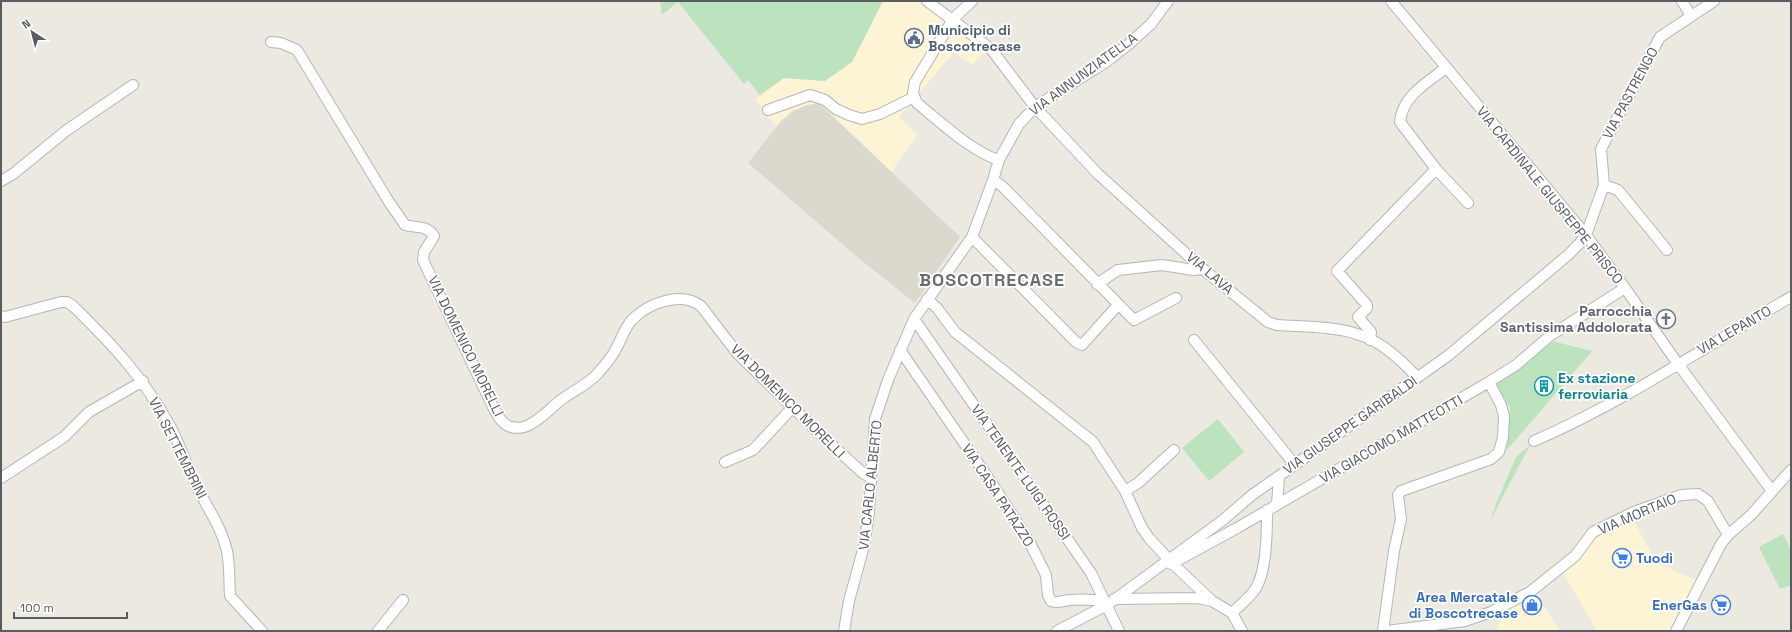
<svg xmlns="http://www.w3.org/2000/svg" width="1792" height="632" font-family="'Space Grotesk',sans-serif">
<rect width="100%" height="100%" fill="#ebe9e0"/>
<path fill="#fcf4d4" d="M883 1H917L986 51 972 65 954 52 899 117 917 135 891 172 819 103 781 121 776 126 755 100 784 78 824 81 852 62Z
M1631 516 1657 563 1696 580 1670 631H1593L1596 629 1562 571 1594 534Z
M1534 592 1560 631H1497L1501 612Z"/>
<path fill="#dbd8ce" d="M819 103 960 237 915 303 856 256 748 163 781 121 793 111 807 105Z"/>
<path fill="#bde2be" d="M660 1H883L852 62 825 81 784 78 760 95 748 80 744 84 678 2 662 15Z
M1552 341 1592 351 1507 450 1510 408 1495 383Z
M1218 419 1244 452 1209 481 1182 448Z
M1530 445 1490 521 1498 499 1516 457Z
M1783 534 1791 550V585L1780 589 1759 547Z"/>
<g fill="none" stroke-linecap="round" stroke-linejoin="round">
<g stroke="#b3b6ba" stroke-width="12">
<path id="minor" d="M927 1 991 49 1035 107 1098 174 1203 269 1268 322 1277 325C1305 327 1334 326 1360 335 1380 341 1403 362 1417 377
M972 1 953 19 915 82 913 93 917 103C939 121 972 152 999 160
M1391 1 1586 235 1625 288 1678 364 1772 491
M1682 1 1691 16
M271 42 281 43 297 50 389 202 405 225C416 228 427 225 434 236L424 252 423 260 493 407C497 414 501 424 511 427 516 428 524 428 529 425 542 419 553 405 565 397 577 389 590 383 599 372 606 364 613 356 617 347 622 338 625 327 632 320 648 303 681 291 701 306L737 353 822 436 864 474 870 477
M1446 68C1428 82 1402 96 1400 122L1436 169 1468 203
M768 110 810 95 825 100 836 109 849 115 862 119 880 114 914 97
M993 180 1002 186 1134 320 1176 298
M1 181 13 174 67 130 133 85
M1604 185 1618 190 1667 250
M972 237 1076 342 1082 345 1118 305
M1097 284 1118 270 1162 265 1193 270 1203 269
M927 299 937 308 955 332 1093 442 1125 491 1142 528 1149 538 1173 564 1212 601
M1 316 5 317 61 302H67L73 306C113 345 143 377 170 426 182 448 188 472 200 493 210 512 222 529 227 551 230 566 229 581 230 596L262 631
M914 319 1091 573 1119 631
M1194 340 1295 465
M1370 340 1371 332 1358 317 1367 308V305L1337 271 1436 169
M900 350 993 485 1030 543 1046 575 1048 595 1051 601C1055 603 1059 602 1064 601 1078 598 1091 600 1104 601
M1534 441C1624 402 1706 346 1791 297
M725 462 753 450 793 407
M1 478 64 437 89 412 143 381
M1125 491 1138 483 1174 450
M1277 505 1279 476
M1171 564 1237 528 1489 382 1516 365 1551 335 1625 288
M1114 599 1198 598 1212 601 1232 613 1242 631
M1232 613C1239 606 1248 599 1254 591 1267 573 1267 532 1267 510
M378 631 403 600
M844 631 849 601 864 546 869 512 875 419 888 380 914 319 972 237 993 180 999 160 1019 124 1035 107 1106 62 1129 44 1151 24 1168 1
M1057 631 1107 605 1223 520 1252 495 1279 476 1449 355 1568 255 1579 244 1586 235 1604 185 1601 149 1660 37 1714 1
M1383 631 1394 551 1401 519 1398 495 1401 491 1491 459 1499 452 1503 437 1504 416 1501 405 1489 382
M1387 631 1465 621 1491 612 1530 592 1575 556 1593 532 1634 512 1681 495 1698 494 1708 501 1728 535
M1676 631 1721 544 1728 535 1751 515 1791 470"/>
</g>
<use href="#minor" stroke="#fff" stroke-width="10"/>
</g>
<defs>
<g id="civic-ring" transform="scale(1)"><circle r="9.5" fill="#fff" stroke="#5c6f8a" stroke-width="1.5"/><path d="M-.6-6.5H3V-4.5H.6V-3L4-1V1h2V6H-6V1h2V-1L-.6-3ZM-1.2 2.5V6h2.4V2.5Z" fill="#5c6f8a"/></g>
<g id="church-ring" transform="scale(1)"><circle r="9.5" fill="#fff" stroke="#6b7280" stroke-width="1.5"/><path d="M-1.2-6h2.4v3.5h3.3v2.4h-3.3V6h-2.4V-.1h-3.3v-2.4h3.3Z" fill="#6b7280"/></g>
<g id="building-ring" transform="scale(1)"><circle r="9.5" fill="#fff" stroke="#0f9aa8" stroke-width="1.5"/><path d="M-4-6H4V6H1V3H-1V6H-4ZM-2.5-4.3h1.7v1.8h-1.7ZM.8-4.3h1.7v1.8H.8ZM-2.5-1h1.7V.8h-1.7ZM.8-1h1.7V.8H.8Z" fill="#0f9aa8"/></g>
<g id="supermarket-ring" transform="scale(1)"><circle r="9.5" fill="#fff" stroke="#3f7fe0" stroke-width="1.5"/><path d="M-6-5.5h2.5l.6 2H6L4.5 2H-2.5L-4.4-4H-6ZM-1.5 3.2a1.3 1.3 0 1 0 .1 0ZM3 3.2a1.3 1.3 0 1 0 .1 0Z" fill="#3f7fe0"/></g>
<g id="shop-ring" transform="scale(1)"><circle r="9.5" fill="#fff" stroke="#3f7fe0" stroke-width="1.5"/><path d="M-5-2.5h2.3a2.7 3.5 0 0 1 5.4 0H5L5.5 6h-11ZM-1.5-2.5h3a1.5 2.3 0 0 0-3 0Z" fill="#3f7fe0"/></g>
</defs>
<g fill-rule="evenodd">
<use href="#civic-ring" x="914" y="38"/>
<use href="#church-ring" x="1666" y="319"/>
<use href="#building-ring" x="1544" y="386"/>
<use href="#supermarket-ring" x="1622" y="558"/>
<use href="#shop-ring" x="1532" y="605"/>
<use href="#supermarket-ring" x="1721" y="605"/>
</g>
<g text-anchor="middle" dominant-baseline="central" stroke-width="3.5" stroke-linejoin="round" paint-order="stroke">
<g font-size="14" font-weight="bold" fill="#4e5e75" stroke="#fff" text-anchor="start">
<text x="928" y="30">Municipio di<tspan x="928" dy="16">Boscotrecase</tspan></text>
</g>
<g font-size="14" fill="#595c60" stroke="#fff">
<text transform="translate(1083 74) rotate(-36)">VIA ANNUNZIATELLA</text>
<text transform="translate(1630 93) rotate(-62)">VIA PASTRENGO</text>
<text transform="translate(1550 195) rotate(51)">VIA CARDINALE GIUSPEPPE PRISCO</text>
<text transform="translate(1210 273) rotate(41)">VIA LAVA</text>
<text transform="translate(1734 330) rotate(-30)">VIA LEPANTO</text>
<text transform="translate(466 346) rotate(64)">VIA DOMENICO MORELLI</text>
<text transform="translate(788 401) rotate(45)">VIA DOMENICO MORELLI</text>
<text transform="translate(1350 425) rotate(-35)">VIA GIUSEPPE GARIBALDI</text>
<text transform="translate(1391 439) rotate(-30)">VIA GIACOMO MATTEOTTI</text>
<text transform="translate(178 448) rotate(63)">VIA SETTEMBRINI</text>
<text transform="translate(1021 472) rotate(55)">VIA TENENTE LUIGI ROSSI</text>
<text transform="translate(870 485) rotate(-84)">VIA CARLO ALBERTO</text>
<text transform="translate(998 495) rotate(57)">VIA CASA PATAZZO</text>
<text transform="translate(1637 514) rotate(-23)">VIA MORTAIO</text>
</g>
<g font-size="14" font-weight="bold" fill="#5b616d" stroke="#fff" text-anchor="end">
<text x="1652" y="311">Parrocchia<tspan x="1652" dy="16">Santissima Addolorata</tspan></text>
</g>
<g font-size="14" font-weight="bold" fill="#0d838f" stroke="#fff" text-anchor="start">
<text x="1558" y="378">Ex stazione<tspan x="1558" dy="16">ferroviaria</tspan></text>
</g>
<g font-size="14" font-weight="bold" fill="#366cbe" stroke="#fff" text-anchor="end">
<text x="1636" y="558" text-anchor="start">Tuodì</text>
<text x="1518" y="597">Area Mercatale<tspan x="1518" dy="16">di Boscotrecase</tspan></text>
<text x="1707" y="605">EnerGas</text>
</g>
<g font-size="18" font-weight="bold" letter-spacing="1" fill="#6a6e72" stroke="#fff">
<text x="992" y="279">BOSCOTRECASE</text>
</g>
</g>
<rect width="1792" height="632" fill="none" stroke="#595c60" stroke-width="4"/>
<g transform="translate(32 32) rotate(324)" stroke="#ffffff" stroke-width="3" paint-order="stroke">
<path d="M0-3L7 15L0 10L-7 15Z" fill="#595c60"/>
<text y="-6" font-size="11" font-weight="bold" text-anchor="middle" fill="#595c60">N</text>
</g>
<path d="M14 612v6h113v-6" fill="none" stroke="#595c60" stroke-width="2"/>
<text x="20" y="612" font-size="12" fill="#595c60" stroke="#ffffff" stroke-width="3" paint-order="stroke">100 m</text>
</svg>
